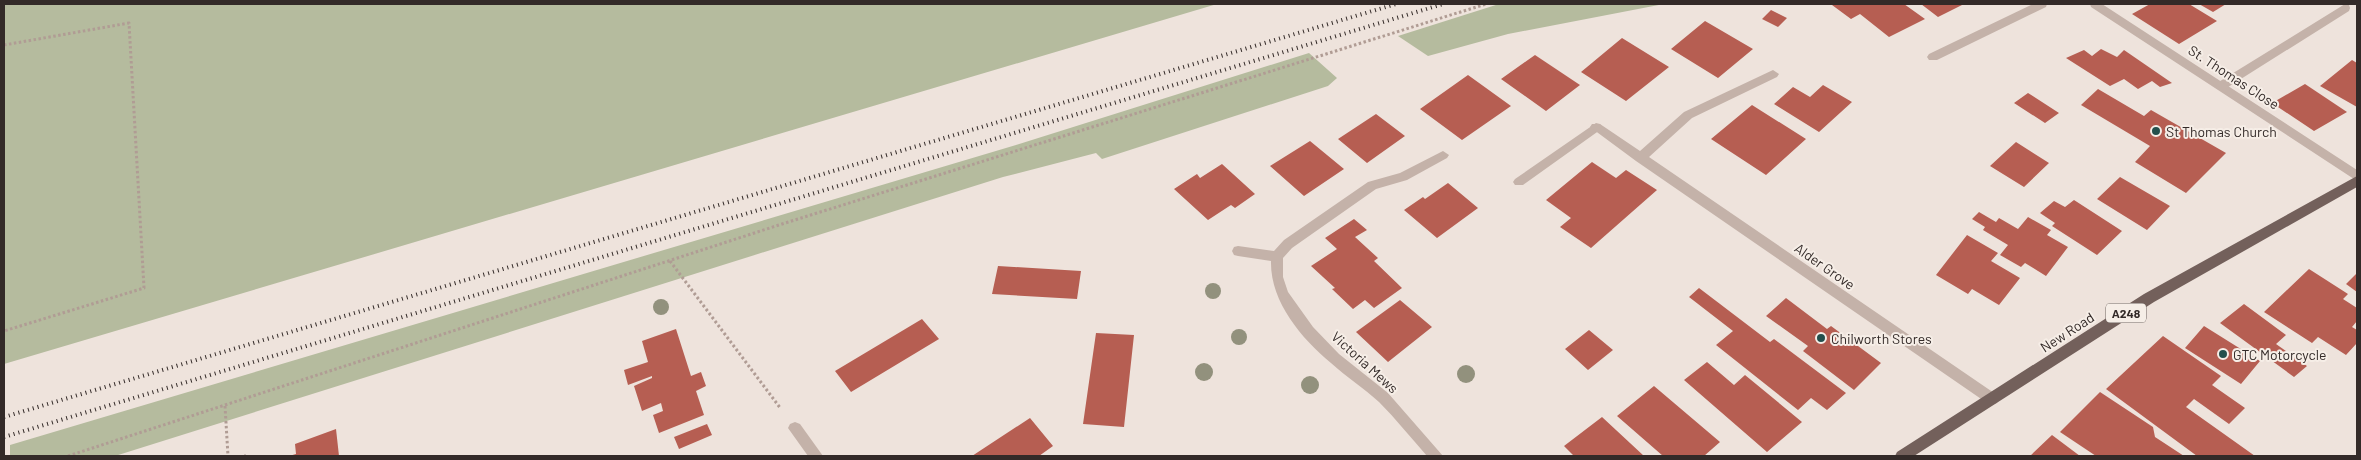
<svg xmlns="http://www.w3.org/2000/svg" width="2361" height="460" font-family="Barlow,sans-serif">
<rect width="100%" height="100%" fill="#eee3dc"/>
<path fill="#b5bb9e" d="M4 4H1217L4 364Z
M1499 4H1664L1508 34 1428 56 1398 36Z
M1309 53 1337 78 1328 86 1102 159 1096 153 1003 177 115 456H10V445L1016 145Z"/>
<path fill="#b65e52" d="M1834 4H1904L1925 19 1889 37 1860 14 1851 19 1832 5Z
M1921 4H1960L1962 5 1938 17Z
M2150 4H2189L2217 21 2179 44 2132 14Z
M2199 4H2226L2213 12Z
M1771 10 1787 18 1778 27 1762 19Z
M1705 21 1753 49 1718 78 1671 49Z
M1622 38 1669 67 1626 101 1581 72Z
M2101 49 2117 57 2124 50 2172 83 2160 87 2152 81 2138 89 2124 79 2110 86 2066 58 2084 50 2092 56Z
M1535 55 1580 85 1546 111 1501 79Z
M2352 60 2357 63V107L2320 86Z
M1468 75 1511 106 1462 140 1420 109Z
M2305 84 2347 112 2314 131 2272 103Z
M1823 85 1852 102 1819 132 1774 104 1793 87 1810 97Z
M2098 89 2144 116 2151 110 2226 153 2186 193 2135 162 2150 146 2081 105Z
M2028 93 2059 113 2045 123 2014 103Z
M1752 105 1806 139 1766 175 1711 139Z
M1376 114 1405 136 1367 163 1338 139Z
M1310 141 1344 169 1304 196 1270 166Z
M2016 142 2049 163 2024 187 1990 166Z
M1592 162 1616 178 1626 170 1657 190 1591 248 1560 227 1571 218 1546 200Z
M1222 164 1255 194 1235 208 1231 205 1208 220 1174 189 1197 174 1200 178Z
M2120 177 2170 206 2147 230 2097 199Z
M1448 183 1478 208 1437 238 1404 210 1423 197 1425 199Z
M2074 200 2122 231 2097 255 2052 226 2055 223 2040 213 2054 201 2065 207Z
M1979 212 1996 222 1999 218 2018 229 2028 217 2051 230 2047 235 2068 247 2046 276 2025 263 2021 267 2000 255 2008 245 1983 230 1985 227 1972 219Z
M1354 219 1367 230 1355 237 1378 258 1374 261 1402 288 1374 308 1365 300 1353 309 1332 289 1335 288 1311 266 1337 249 1325 238Z
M1967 235 1998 253 1991 261 2020 278 1999 305 1972 289 1968 294 1936 275Z
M998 266 1081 271 1077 299 992 294Z
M2309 269 2348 294 2343 299 2357 308V321L2352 327 2357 330V343L2346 355 2318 337 2312 343 2264 312Z
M2357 273V292L2346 284Z
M1699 288 1770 342 1774 339 1846 393 1827 410 1811 398 1798 410 1716 345 1733 331 1689 297Z
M1786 298 1827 329 1831 326 1881 363 1854 390 1803 351 1808 346 1766 316Z
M1400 300 1432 327 1388 362 1356 332Z
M2244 304 2286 335 2276 344 2307 366 2294 377 2220 323Z
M922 319 939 339 851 392 835 371Z
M2204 326 2260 361 2241 384 2185 348Z
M676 329 691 376 701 372 706 386 696 391 704 415 659 433 653 415 663 411 661 403 642 411 634 386 652 378V376L628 385 624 370 648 362 642 341Z
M1589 330 1613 350 1588 370 1565 349Z
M1096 333 1134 335 1124 427 1083 424Z
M2163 336 2221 376 2212 385 2245 408 2229 424 2194 399 2186 407 2255 456H2197L2106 389Z
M1707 362 1734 385 1745 375 1802 422 1767 452 1684 380Z
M1654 386 1720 442 1704 456H1663L1617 416Z
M2100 392 2153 427 2155 437 2184 456H2096L2060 432Z
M1602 417 1644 456H1574L1564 446Z
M1030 418 1053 446 1039 456H972Z
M707 424 712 435 679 449 674 437Z
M336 429 339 456H289L296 454 295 444Z
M2052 435 2080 456H2030Z"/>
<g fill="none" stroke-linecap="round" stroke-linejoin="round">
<path stroke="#b09c94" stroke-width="3" stroke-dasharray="2.5 2.5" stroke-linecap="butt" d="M4 45 129 23 144 288 4 331
M670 261 781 409
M225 406 228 456
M68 456 782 224 1486 4
M244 456H246"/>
<path fill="#c4b2a9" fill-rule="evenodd" d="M2345 4 2349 5 2350 8 2349 11 2225 89H2217L2215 86 2217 83Z
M1596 123 1600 124 1602 127 1600 130 1523 185H1515L1513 182 1515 179Z"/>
<path fill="#c4b2a9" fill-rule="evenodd" d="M2033 4H2047L2046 7 1937 60H1929L1927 57 1929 54Z
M2090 4H2102L2357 170V181L2091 7Z
M1773 70 1779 74 1777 77 1692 118 1649 157 1997 395 1999 399 1997 403 1992 405 1987 403 1636 161 1590 127 1592 124H1600L1640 151 1684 112Z
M1443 151 1449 155 1447 158 1407 180 1376 189 1292 248 1283 258V277L1288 292 1313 327 1339 354 1388 393 1443 456H1427C1411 438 1396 419 1379 402 1364 388 1346 377 1331 363 1301 338 1270 301 1271 261L1238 256 1234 255 1232 251 1234 247 1238 246 1274 251 1284 240 1368 182 1400 173Z
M795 422 800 424 823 456H808L788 428 790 424Z"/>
<path fill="#73605b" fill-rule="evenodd" d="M2357 176V187L2154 302 1914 456H1895L1897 452 2144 294Z"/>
<path stroke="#332a28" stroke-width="4" stroke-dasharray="1 4" stroke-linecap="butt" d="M4 417 1396 4
M4 437 1443 4"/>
</g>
<g fill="#92917d">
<circle cx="1213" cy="291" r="8"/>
<circle cx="661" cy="307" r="8"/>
<circle cx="1239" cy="337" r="8"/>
<circle cx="1204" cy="372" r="9"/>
<circle cx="1466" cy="374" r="9"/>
<circle cx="1310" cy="385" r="9"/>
</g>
<g fill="#234f4c" stroke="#f6eee7" stroke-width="2">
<circle cx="2156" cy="131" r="5"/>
<circle cx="1821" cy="338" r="5"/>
<circle cx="2223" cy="354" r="5"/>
</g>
<g text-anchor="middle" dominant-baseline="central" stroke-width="4" stroke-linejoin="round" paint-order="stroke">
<rect fill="#f6eee7" stroke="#6e6561" stroke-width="1" x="2106" y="303.5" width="40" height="19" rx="4"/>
<g font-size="12" font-weight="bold" fill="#332a28">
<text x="2126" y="313">A248</text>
</g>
<g font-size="14" fill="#332a28" stroke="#f6eee7">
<text transform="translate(2234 77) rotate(33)">St. Thomas Close</text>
<text transform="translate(1825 266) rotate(35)">Alder Grove</text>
<text transform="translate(2067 332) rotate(-33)">New Road</text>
<text transform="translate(1365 362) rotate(42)">Victoria Mews</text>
</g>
<g font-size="14" fill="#332a28" stroke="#f6eee7" text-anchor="start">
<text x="2166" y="131">St Thomas Church</text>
<text x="1831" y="338">Chilworth Stores</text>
<text x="2233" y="354">GTC Motorcycle</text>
</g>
</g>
<rect width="2361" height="460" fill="none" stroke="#332a28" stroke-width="10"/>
</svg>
